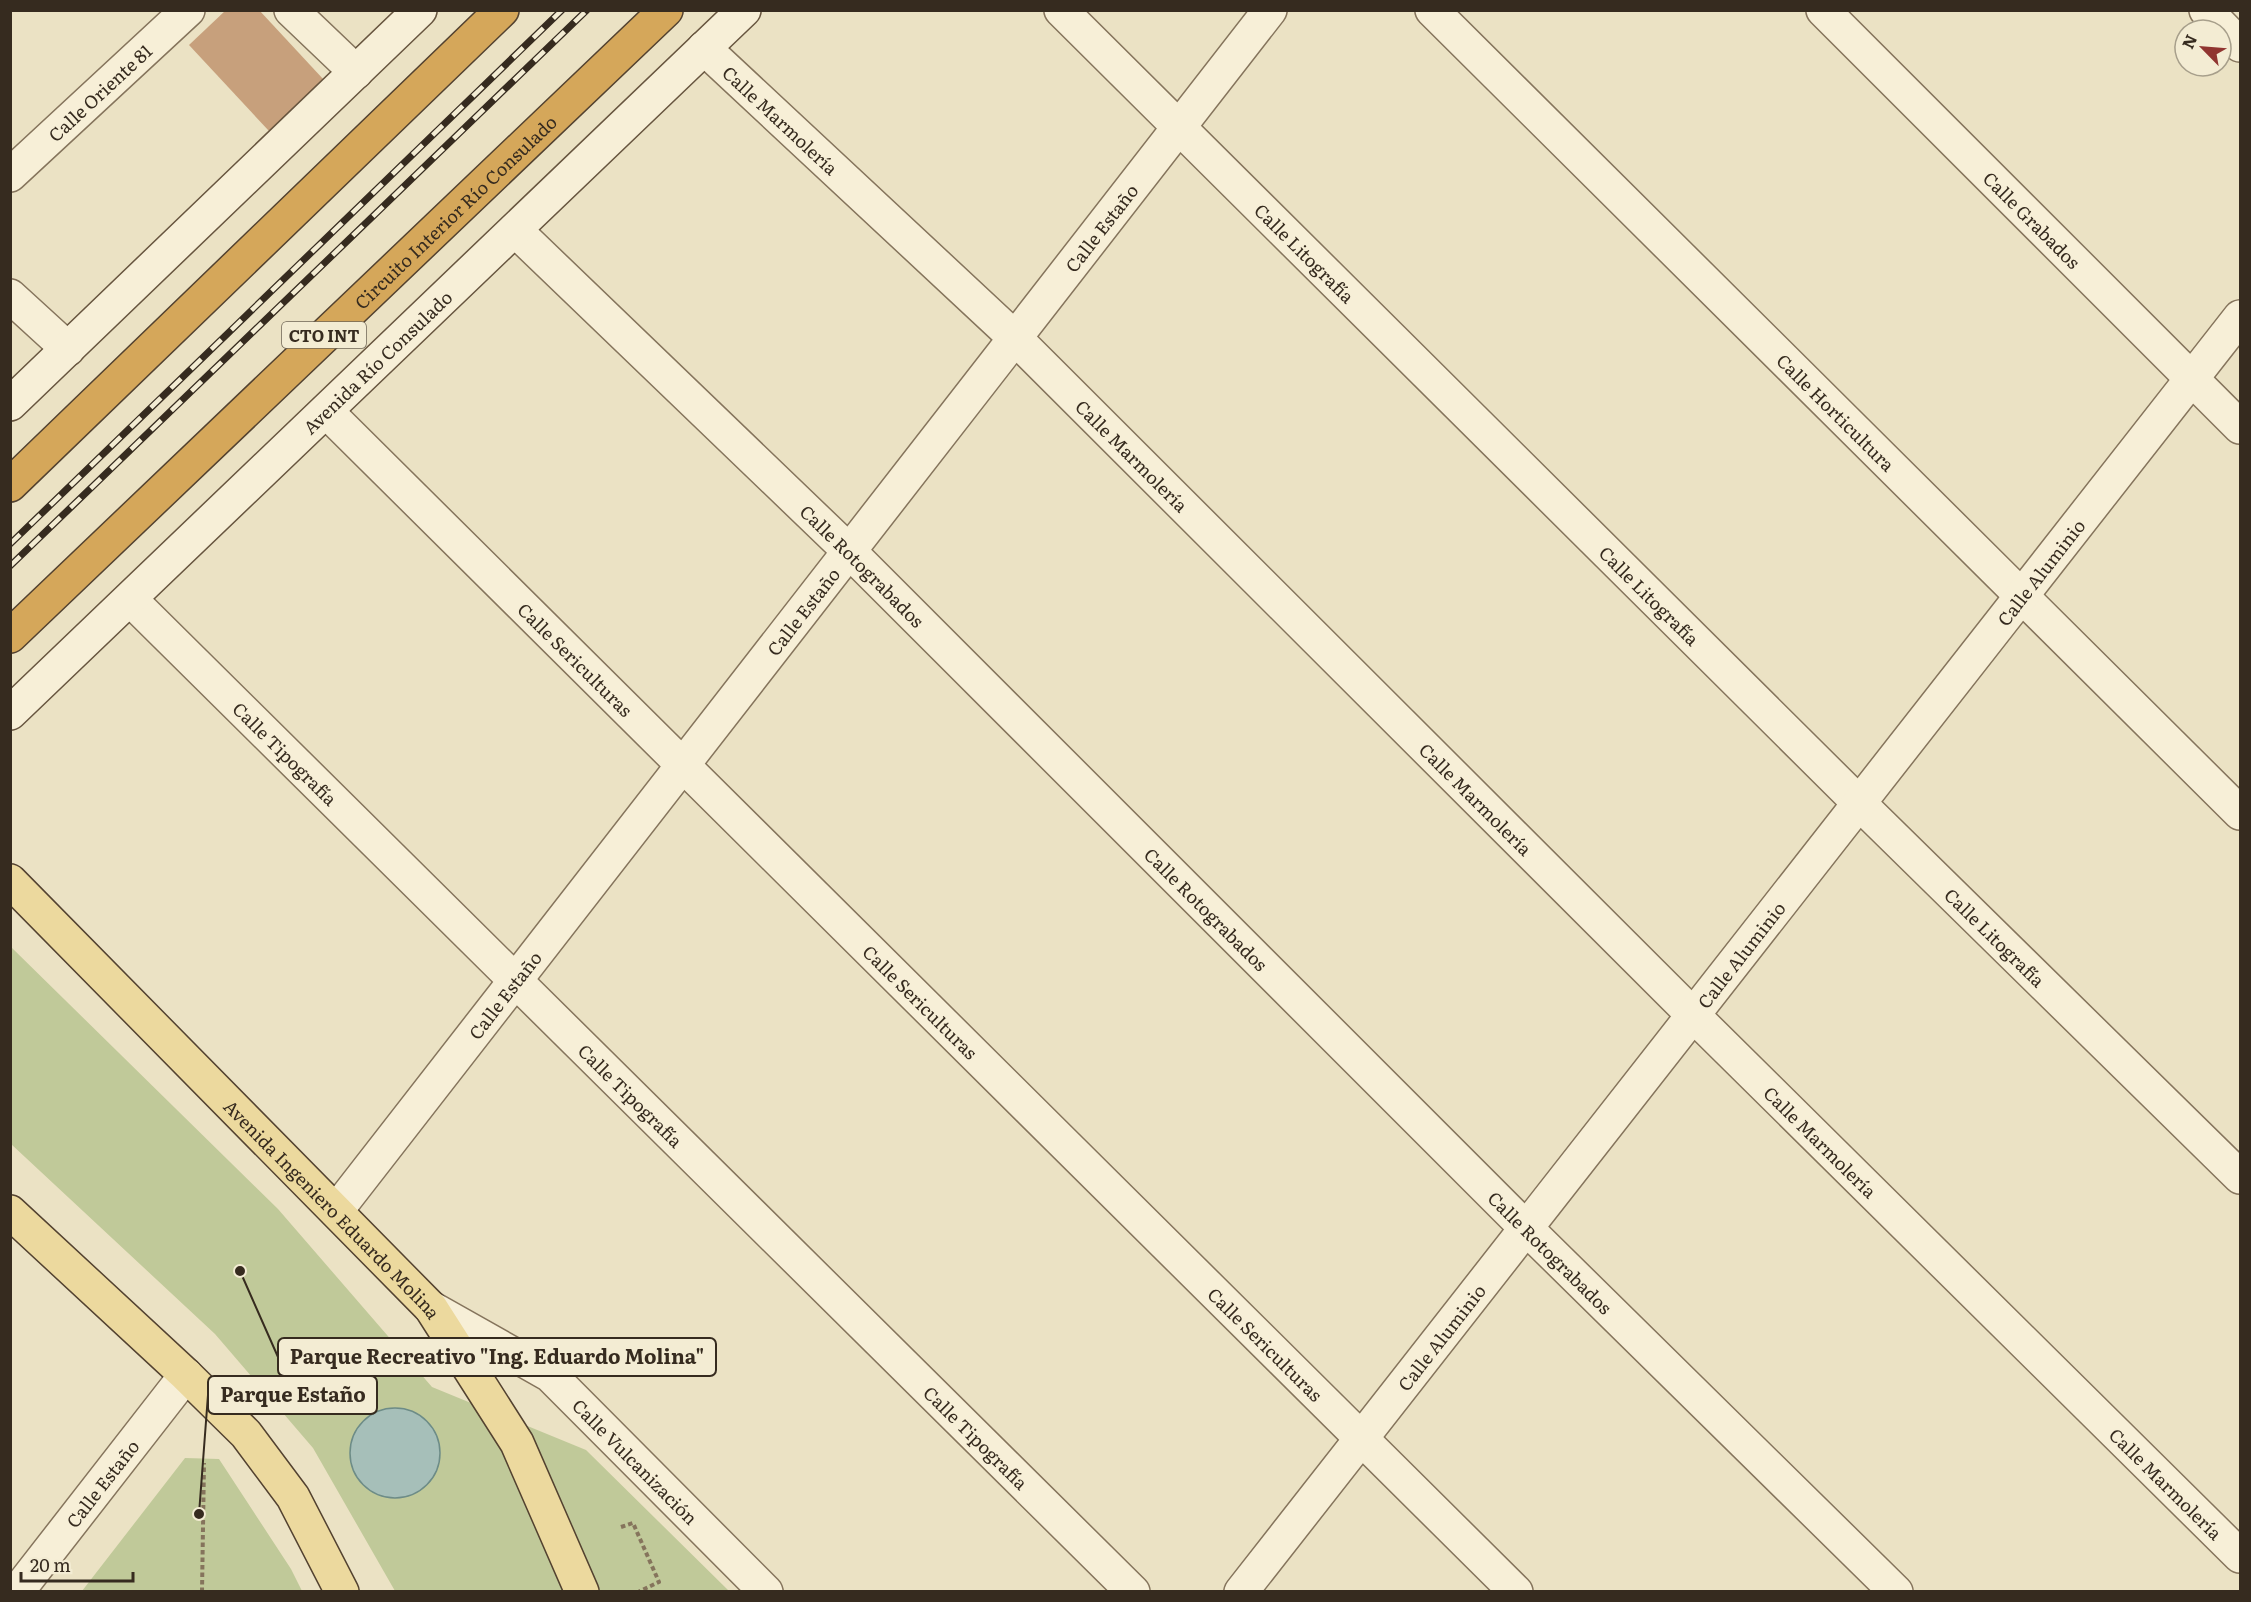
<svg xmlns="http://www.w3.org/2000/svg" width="2251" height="1602" font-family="Literata,serif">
<rect width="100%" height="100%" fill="#ebe2c4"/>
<path fill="#c0c999" d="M11 947 278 1209 432 1387 586 1450 729 1591H395L313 1448 215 1334 11 1144Z
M185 1458 219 1459 291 1569 302 1591H82Z"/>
<path fill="#a6bfb9" stroke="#6d8c87" stroke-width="1.5" d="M350 1453a45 45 0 1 1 90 0a45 45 0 1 1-90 0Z"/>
<path fill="#c7a07c" d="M226 10H259L324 80 269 131 189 45Z"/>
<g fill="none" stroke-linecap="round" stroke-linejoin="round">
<g stroke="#85745c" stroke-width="36">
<g id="street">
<path d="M291 10 356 72"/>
<path id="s1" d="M1061 10 1859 803 2240 1177"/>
<path id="s2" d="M1432 10 2240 813"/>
<path id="s3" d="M1823 10 2240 427"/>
<path d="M2206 10 2240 45"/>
<path id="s4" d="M704 48 1015 338 1693 1015 2240 1556"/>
<path id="s5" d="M10 175 188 10"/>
<path id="s6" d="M515 230 849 551 1526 1228 1896 1592"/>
<path d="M10 296 68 349"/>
<path id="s7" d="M326 411 1516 1592"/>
<path id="s8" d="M130 599 1133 1592"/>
<path id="s9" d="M336 1211 1270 10"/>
<path id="s10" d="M431 1308 550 1375 766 1592"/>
<path id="s11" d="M17 1592 186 1375"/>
<path id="s12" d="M1241 1592 2240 317"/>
</g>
</g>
<g stroke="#67553f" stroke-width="36">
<g id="secondary">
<path d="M10 404 420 10"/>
<path id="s13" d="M10 713 744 10"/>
</g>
</g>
<g stroke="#534230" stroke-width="36">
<g id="primary">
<path id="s14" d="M10 881 431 1308 517 1443 582 1592"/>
<path d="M10 1212 186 1375 246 1434 293 1497 342 1592"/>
</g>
</g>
<g stroke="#534230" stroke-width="36">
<g id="highway">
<path d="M10 485 502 10"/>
<path id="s15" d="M10 636 666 10"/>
</g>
</g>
<path stroke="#85745c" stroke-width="4" stroke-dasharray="4.5 3" stroke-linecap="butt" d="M621 1527 633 1523 659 1582 638 1592
M202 1592 204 1463"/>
<use href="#street" stroke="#f7efd7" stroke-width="33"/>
<use href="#secondary" stroke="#f7efd7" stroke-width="33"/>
<use href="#primary" stroke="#ecd99e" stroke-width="33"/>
<use href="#highway" stroke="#d5a75a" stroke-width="33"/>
<g stroke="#362b1f" stroke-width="7">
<path id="rail" d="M10 544 562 10
M10 566 587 10"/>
</g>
<use href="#rail" stroke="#f3ecd3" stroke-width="4.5" stroke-dasharray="14" stroke-linecap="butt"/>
</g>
<g text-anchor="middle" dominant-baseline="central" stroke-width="4.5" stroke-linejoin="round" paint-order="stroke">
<rect fill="#f3ecd3" stroke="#6f6555" stroke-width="1.5" x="282" y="322" width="84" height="26" rx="4.5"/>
<g font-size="16" font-weight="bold" fill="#362b1f">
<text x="324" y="335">CTO INT</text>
</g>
<g font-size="18" fill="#362b1f" stroke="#f3ecd3">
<text stroke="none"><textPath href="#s5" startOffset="122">Calle Oriente 81</textPath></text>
<text stroke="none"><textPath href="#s4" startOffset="105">Calle Marmolería</textPath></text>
<text stroke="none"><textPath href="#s15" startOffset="615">Circuito Interior Río Consulado</textPath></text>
<text stroke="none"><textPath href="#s3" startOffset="296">Calle Grabados</textPath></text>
<text stroke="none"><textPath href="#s9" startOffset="1246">Calle Estaño</textPath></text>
<text stroke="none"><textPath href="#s1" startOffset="344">Calle Litografía</textPath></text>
<text stroke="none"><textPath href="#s13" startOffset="508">Avenida Río Consulado</textPath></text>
<text stroke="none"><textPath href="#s2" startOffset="570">Calle Horticultura</textPath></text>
<text stroke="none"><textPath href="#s4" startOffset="591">Calle Marmolería</textPath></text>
<text stroke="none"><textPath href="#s6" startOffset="483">Calle Rotograbados</textPath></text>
<text stroke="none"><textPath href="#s12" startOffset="1296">Calle Aluminio</textPath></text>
<text stroke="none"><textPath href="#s1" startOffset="830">Calle Litografía</textPath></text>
<text stroke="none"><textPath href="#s9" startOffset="760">Calle Estaño</textPath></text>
<text stroke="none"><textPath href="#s7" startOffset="352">Calle Sericulturas</textPath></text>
<text stroke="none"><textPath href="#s8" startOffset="219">Calle Tipografía</textPath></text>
<text stroke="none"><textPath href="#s4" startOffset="1077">Calle Marmolería</textPath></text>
<text stroke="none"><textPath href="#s6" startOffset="969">Calle Rotograbados</textPath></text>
<text stroke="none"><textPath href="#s1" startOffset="1316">Calle Litografía</textPath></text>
<text stroke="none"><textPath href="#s12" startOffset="810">Calle Aluminio</textPath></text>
<text stroke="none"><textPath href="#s9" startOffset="274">Calle Estaño</textPath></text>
<text stroke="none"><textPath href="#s7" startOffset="838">Calle Sericulturas</textPath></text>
<text stroke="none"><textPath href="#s8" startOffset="705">Calle Tipografía</textPath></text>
<text stroke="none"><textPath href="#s4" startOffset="1563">Calle Marmolería</textPath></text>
<text stroke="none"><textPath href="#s14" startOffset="460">Avenida Ingeniero Eduardo Molina</textPath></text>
<text stroke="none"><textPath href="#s6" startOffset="1455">Calle Rotograbados</textPath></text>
<text stroke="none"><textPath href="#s12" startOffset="324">Calle Aluminio</textPath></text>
<text stroke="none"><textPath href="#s7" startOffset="1324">Calle Sericulturas</textPath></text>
<text stroke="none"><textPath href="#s8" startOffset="1191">Calle Tipografía</textPath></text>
<text stroke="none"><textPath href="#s10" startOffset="258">Calle Vulcanización</textPath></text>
<text stroke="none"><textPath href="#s4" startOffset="2049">Calle Marmolería</textPath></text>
<text stroke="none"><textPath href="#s11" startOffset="138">Calle Estaño</textPath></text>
</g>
</g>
<path fill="none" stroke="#362b1f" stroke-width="2" d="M240 1271L278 1357M199 1514L208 1395"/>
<g fill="#362b1f" stroke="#f3ecd3" stroke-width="2">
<circle cx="240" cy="1271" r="6"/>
<circle cx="199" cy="1514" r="6"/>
</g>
<g fill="#f3ecd3" stroke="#362b1f" stroke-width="2">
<rect x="278" y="1338" width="438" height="38" rx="6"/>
<rect x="208" y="1376" width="169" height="38" rx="6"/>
</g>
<g font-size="20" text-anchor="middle" font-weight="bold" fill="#362b1f">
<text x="497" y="1364">Parque Recreativo "Ing. Eduardo Molina"</text>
<text x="293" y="1402">Parque Estaño</text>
</g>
<rect width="2251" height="1602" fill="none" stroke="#362b1f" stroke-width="24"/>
<g transform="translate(2203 48) rotate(295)"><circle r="28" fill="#f3ecd3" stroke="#a79f8b" stroke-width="1.5"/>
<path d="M0-4.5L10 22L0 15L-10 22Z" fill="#903530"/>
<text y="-9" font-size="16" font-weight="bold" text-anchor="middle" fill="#362b1f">N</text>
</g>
<path d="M21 1572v9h112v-9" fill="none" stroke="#362b1f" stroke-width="3"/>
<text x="30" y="1572" font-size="18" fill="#362b1f" stroke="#f3ecd3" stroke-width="4.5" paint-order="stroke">20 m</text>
</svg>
